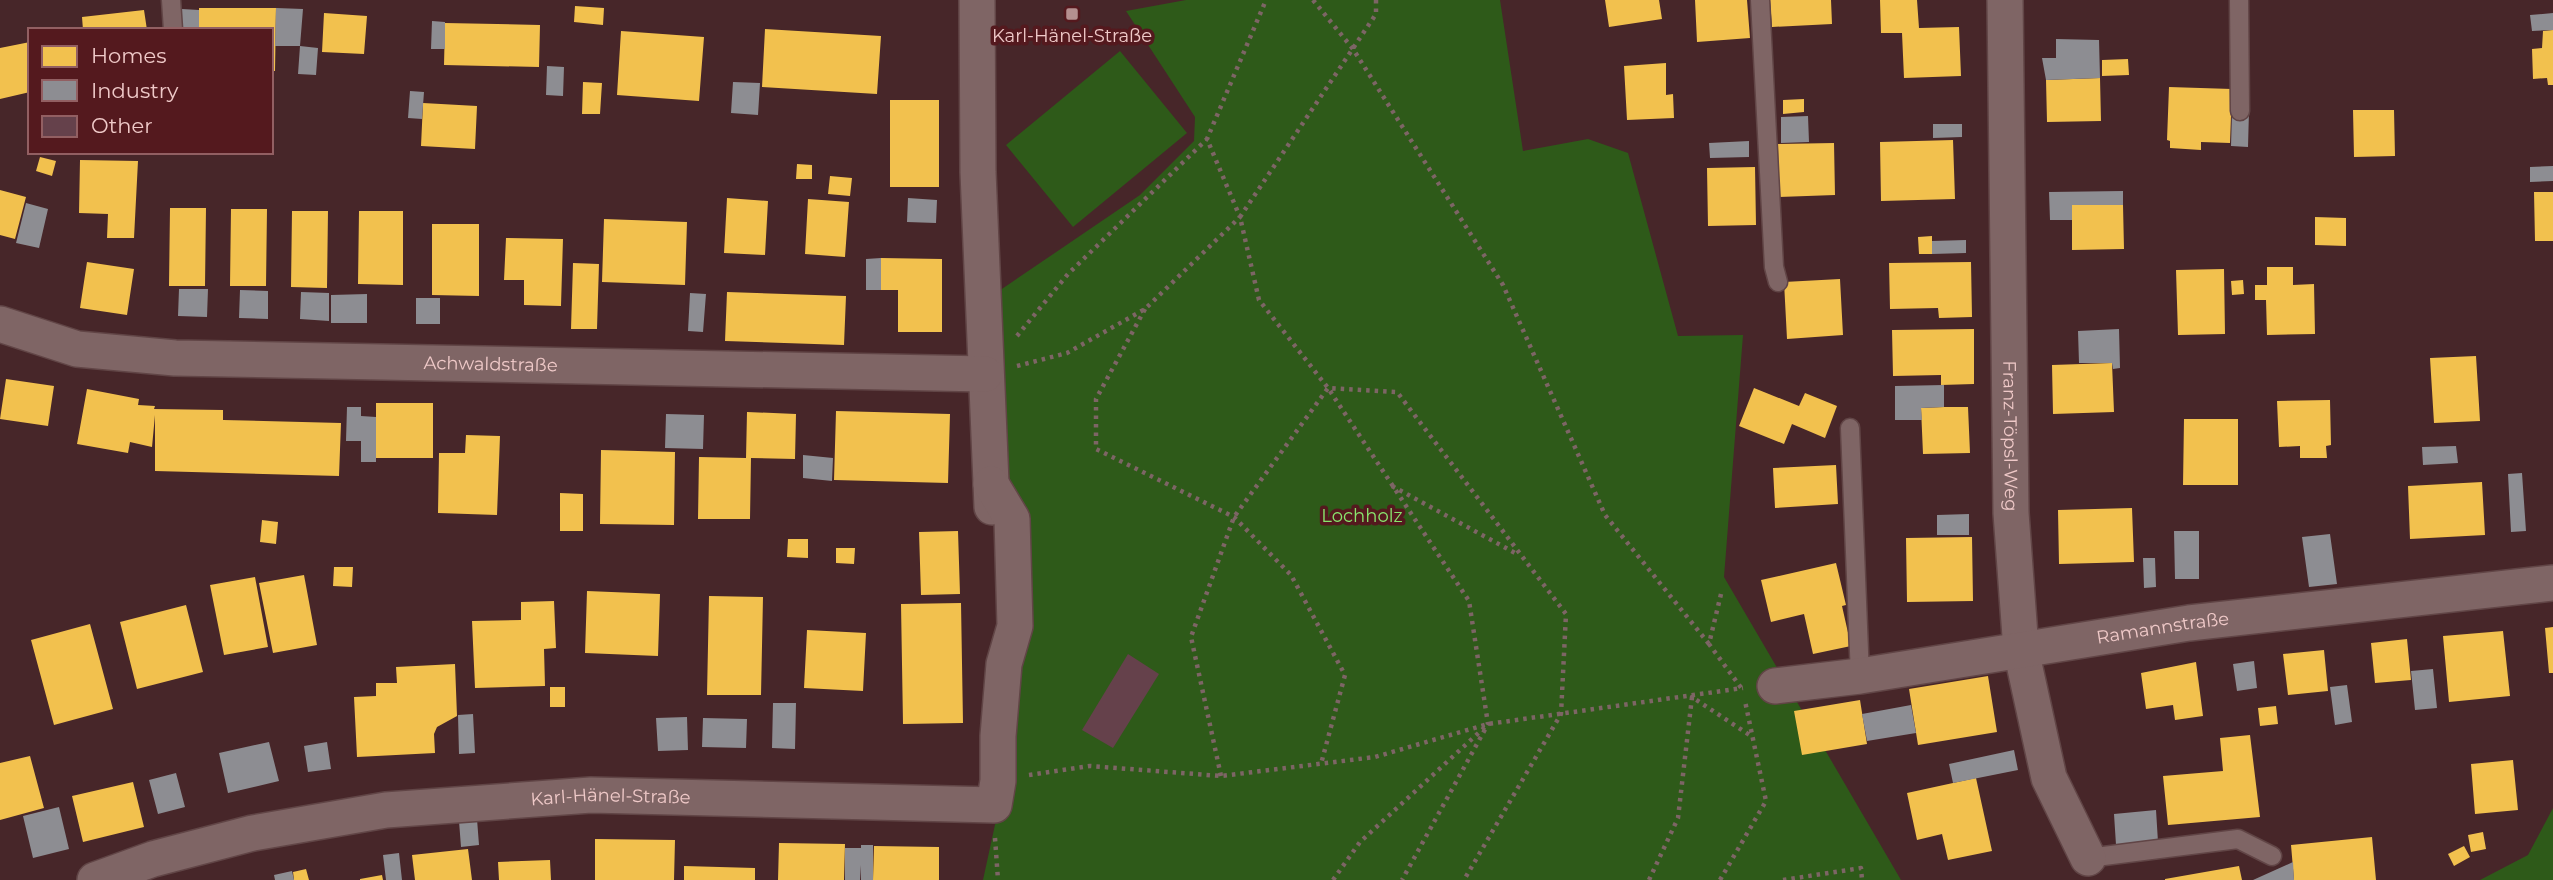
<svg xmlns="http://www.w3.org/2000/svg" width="2553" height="880" font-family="Montserrat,sans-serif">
<rect width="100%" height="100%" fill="#472629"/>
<path fill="#2e5a19" d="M1186 0H1500L1523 151 1588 139 1628 153 1678 336 1743 335 1724 577 1901 880H983L1013 742 993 295 1140 195 1194 141 1195 117 1126 11Z
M1120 51 1187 133 1073 227 1006 145Z
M2553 808V880H2480L2528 855Z"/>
<path fill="#f2c14e" d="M1605 0H1659L1662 19 1609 27Z
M1695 0H1747L1750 38 1697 42Z
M1770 0H1831L1832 24 1772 27Z
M1880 0H1917L1919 28 1959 27 1961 76 1904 78 1902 33H1881Z
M575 6 604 8 603 25 574 22Z
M199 8H276L275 71H271V30H199Z
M144 10 147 30H83L82 17Z
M324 13 367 16 364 54 322 52Z
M445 23 540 25 539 67 444 65Z
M765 29 881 36 877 94 762 87Z
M2553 30V85H2548L2547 78 2533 79 2532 49 2542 48 2543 31Z
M621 31 704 37 699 101 617 95Z
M30 42V92L0 99V48Z
M2128 59 2129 75 2102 76V60Z
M1666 63V95L1673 94 1674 118 1627 120 1624 66Z
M2100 78 2101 121 2047 122 2046 80Z
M583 82 602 83 600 114H582Z
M2169 87 2232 89 2230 143 2201 142V150L2170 148V141L2167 140Z
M1804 99V112L1783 114V100Z
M890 100H939V187H890Z
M423 103 477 106 475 149 421 146Z
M2353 110H2394L2395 156 2354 157Z
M1953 140 1955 199 1881 201 1880 142Z
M1834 143 1835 195 1779 197 1778 144Z
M40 157 56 161 52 176 36 171Z
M80 160 138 161 134 238H107L108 214 79 213Z
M797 164 812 165V179H796Z
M1755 167 1756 225 1708 226 1707 168Z
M830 176 852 178 850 196 828 194Z
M0 190 26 197 15 239 0 235Z
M2534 192H2553V241H2535Z
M727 198 768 201 765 255 724 253Z
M808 199 849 202 845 257 805 254Z
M2072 205H2123L2124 249 2072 250Z
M170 208H206L205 286H169Z
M231 209H267L266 286H230Z
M292 211H328L327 288 291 287Z
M359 211H403V285L358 284Z
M2315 217 2346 218V246L2315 245Z
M604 219 687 222 685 285 602 282Z
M432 224H479V296L432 295Z
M1932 236V254H1919L1918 237Z
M506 238 563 239 561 306 524 305V280H504Z
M881 258 942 259V332H898V290H881Z
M87 262 134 269 127 315 80 308Z
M1971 262 1972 317 1939 318 1938 308 1890 309 1889 263Z
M573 263 599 264 597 329H571Z
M2267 267H2293V285L2314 284 2315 334 2267 335 2266 300H2255V285H2267Z
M2224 269 2225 334 2178 335 2176 270Z
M1840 279 1843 335 1787 339 1784 282Z
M2243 280 2244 294 2232 295 2231 281Z
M727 292 846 296 844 345 725 341Z
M1974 329V384L1941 385V375L1893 376 1892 330Z
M2476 356 2480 421 2434 423 2430 358Z
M2112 363 2114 412 2053 414 2052 365Z
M6 379 54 386 48 426 0 419Z
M1754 388 1799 406 1805 393 1837 406 1825 438 1792 424 1784 444 1739 426Z
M87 389 139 399 138 405 155 406 154 409 223 410V420L341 423 339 476 155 471V415L152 447 130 442 128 453 77 444Z
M2330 400 2331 445 2326 446 2327 458H2300V446L2279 447 2277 401Z
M376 403H433V458H376Z
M1944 407H1968L1970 453 1923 454 1921 408Z
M836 411 950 414 948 483 834 480Z
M747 412 796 414 795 459 751 458 750 519H698L699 457 746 458Z
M2184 419H2238V485H2183Z
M466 435 500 436 497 515 438 513 439 453H465Z
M601 450 675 452 674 525 600 524Z
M1836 465 1838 504 1775 508 1773 468Z
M2482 482 2485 535 2410 539 2408 486Z
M560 493 583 494V531H560Z
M2132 508 2134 562 2059 564 2058 510Z
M262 520 278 522 276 544 260 542Z
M958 531 960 594 921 595 919 532Z
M1972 537 1973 601 1907 602 1906 538Z
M788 539H808V558L787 557Z
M836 548H855L854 564 836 563Z
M1836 563 1846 605 1842 606 1851 646 1813 654 1804 614 1771 622 1761 580Z
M334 567H353L352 587 333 586Z
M304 575 317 645 273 653 259 583Z
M255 577 268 647 224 655 210 585Z
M587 591 660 594 658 656 585 653Z
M709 596 763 597 761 695H707Z
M554 601 556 648 544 649 545 686 475 688 472 621 521 620V602Z
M961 603 963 723 903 724 901 604Z
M186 605 203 672 137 689 120 622Z
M90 624 113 709 54 725 31 640Z
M2553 627V673H2549L2545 628Z
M807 630 866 633 863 691 804 688Z
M2503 631 2510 696 2449 702 2443 636Z
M2407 639 2411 680 2375 683 2371 643Z
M2324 650 2328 691 2288 695 2283 654Z
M2196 662 2203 716 2175 720 2173 705 2146 709 2141 673Z
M455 664 457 716 437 727 434 734 435 753 357 757 354 697 376 696V683H397L396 667Z
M1988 676 1997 732 1918 745 1909 689Z
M550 687H565V707H550Z
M1860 700 1867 744 1802 755 1794 711Z
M2276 706 2278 724 2260 726 2258 708Z
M2250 735 2260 817 2168 825 2163 776 2223 771 2220 738Z
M30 756 44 808 0 820V763Z
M2513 760 2518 810 2475 814 2471 764Z
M1976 778 1992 851 1948 860 1942 834 1917 840 1907 793Z
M133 782 144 827 83 842 72 796Z
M2483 832 2486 849 2471 852 2468 835Z
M2372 837 2376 880H2294L2291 845Z
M595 839 675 840 674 880H595Z
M779 843 845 844 844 880H778Z
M874 846 939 847V880H873Z
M2464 846 2470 857 2454 866 2448 854Z
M468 849 472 880H415L412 855Z
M550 860 551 880H499L498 862Z
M684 866 755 868V880H684Z
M2239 866 2242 880H2165V879Z
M306 869 309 880H294L293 872Z
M382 875 383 880H360V879Z"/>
<path fill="#8d8d92" d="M276 8 303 9 300 46 318 48 316 75 298 74 300 46H275Z
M182 9 199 10V30H182Z
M2553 13V30L2532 31 2530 15Z
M432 21 445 22V49H431Z
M2056 39 2099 40 2100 78 2046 80 2042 58H2056Z
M547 66 564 67 563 96 546 95Z
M733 82 760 83 758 115 731 113Z
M410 91 424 92 422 119 408 118Z
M2232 111H2249L2248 147 2231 146Z
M1808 116 1809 142 1781 143V117Z
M1933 124H1962V137L1933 138Z
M1749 141V157L1710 158 1709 143Z
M2553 166V181L2530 182V167Z
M2123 191V205H2072V220H2050L2049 192Z
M908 198 937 200 936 223 907 222Z
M26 203 48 209 39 248 16 243Z
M1966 240V253L1932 254V241Z
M881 258V290H866V259Z
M179 289H208L207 317 178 316Z
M240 290 268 291V319L239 318Z
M301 292 329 293V321L300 319Z
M690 293 706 294 703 332 688 331Z
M367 294V323H331V295Z
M416 298H440V324H416Z
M2119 329 2120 368 2113 369 2112 363H2079L2078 331Z
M1944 385V407L1921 408 1922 420H1895V386Z
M347 407H361V416L376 417V462H361V441H346Z
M666 414 704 415 703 449 665 448Z
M2456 446 2458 463 2423 465 2422 447Z
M803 455 833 458 832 481 803 478Z
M2522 473 2526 531 2511 532 2508 474Z
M1969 514V535H1937V515Z
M2174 531H2199V579H2175Z
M2330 534 2337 584 2309 587 2302 537Z
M2143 558H2155L2156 587 2144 588Z
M2254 661 2257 688 2237 691 2233 664Z
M2433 669 2437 708 2415 710 2411 671Z
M2347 685 2352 722 2335 725 2330 687Z
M773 703H796L795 749 772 748Z
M1911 705 1916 733 1867 741 1862 714Z
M473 714 475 753 459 754 458 715Z
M687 717 688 750 658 751 656 718Z
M703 718 747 719 746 748 702 747Z
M269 742 279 781 228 793 219 753Z
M327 742 331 769 308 772 304 746Z
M2014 750 2018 770 1953 783 1949 764Z
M176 773 185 807 158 814 149 780Z
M59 807 69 849 33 858 23 816Z
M2156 810 2158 842 2116 845 2114 814Z
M477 819 479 845 461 847 459 821Z
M861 845H873V880H861L860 865V880H845V848H861Z
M399 853 402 880H386L383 855Z
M2293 862 2294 880H2253Z
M292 871 294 880H275L274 875Z"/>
<path fill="#65414b" d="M1128 654 1159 674 1113 748 1082 730Z"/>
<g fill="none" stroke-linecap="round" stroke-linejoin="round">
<g stroke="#614546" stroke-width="21">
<path id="service" d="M171 0 173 30
M1760 0 1774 267 1778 282
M2239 0 2240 111
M1850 428 1860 676
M2088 858 2238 839 2272 856"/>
</g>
<g stroke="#614546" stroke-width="38">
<g id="minor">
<path d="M977 0 978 172 992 507"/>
<path id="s1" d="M2005 0 2011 513 2021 650 2049 778 2088 858"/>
<path id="s2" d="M0 324 77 349 175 358 985 374"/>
<path id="s3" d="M1775 686 1860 676 2189 623 2553 583"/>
<path id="s4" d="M95 880 153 859 253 833 386 810 591 795 994 805 998 781V736L1004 664 1015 626 1012 519 991 484"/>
</g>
</g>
<path stroke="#7d6565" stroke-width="4.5" stroke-dasharray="3.5 5" stroke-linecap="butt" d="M1313 0 1353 49 1503 285 1605 515 1709 644
M1376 0V14L1240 217 1259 300 1328 388 1469 601 1488 724 1402 880
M1145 309 1096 399V449L1234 517 1291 575 1345 675 1321 764
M1017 336 1068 274 1207 139
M1017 366 1067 353 1145 309 1240 217 1207 139 1266 0
M1392 486 1517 554
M1721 594 1709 644 1742 689
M1029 775 1090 766 1221 776 1375 757 1488 724 1743 688
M1221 776 1191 637 1234 517 1328 388 1397 392 1566 614 1561 714 1464 880
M995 838 998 880
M1333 880 1360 842 1485 727
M1649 880 1678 818 1692 697 1751 736
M1720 880 1766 801 1745 701
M1783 880 1861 868 1862 880"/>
<use href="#service" stroke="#7f6565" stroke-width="18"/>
<use href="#minor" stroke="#7f6565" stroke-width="35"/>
</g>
<rect fill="#b49090" stroke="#54191e" stroke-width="2.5" x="1065" y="7" width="14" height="14" rx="3.5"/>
<g text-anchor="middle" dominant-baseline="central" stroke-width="7" stroke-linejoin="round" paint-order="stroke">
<g font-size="18" fill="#efc9c8" stroke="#54191e">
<text x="1072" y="36">Karl-Hänel-Straße</text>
</g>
<g font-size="18" fill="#efc9c8" stroke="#54191e">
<text stroke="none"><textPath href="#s2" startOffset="495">Achwaldstraße</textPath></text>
<text stroke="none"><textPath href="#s1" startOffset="436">Franz-Töpsl-Weg</textPath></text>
<text stroke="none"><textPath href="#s3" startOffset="392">Ramannstraße</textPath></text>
<text stroke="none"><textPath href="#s4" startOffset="525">Karl-Hänel-Straße</textPath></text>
</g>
<g font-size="18" fill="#89e56e" stroke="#54191e">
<text x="1362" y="516">Lochholz</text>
</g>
</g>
<rect x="28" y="28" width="245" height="126" fill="#54191e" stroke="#925f62" stroke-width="2"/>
<rect x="42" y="46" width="35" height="21" fill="#f2c14e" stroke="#925f62" stroke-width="2"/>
<text x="91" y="63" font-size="21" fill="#efc9c8">Homes</text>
<rect x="42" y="80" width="35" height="21" fill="#8d8d92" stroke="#925f62" stroke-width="2"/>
<text x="91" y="98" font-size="21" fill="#efc9c8">Industry</text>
<rect x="42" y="116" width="35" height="21" fill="#65414b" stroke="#925f62" stroke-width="2"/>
<text x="91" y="133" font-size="21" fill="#efc9c8">Other</text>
</svg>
